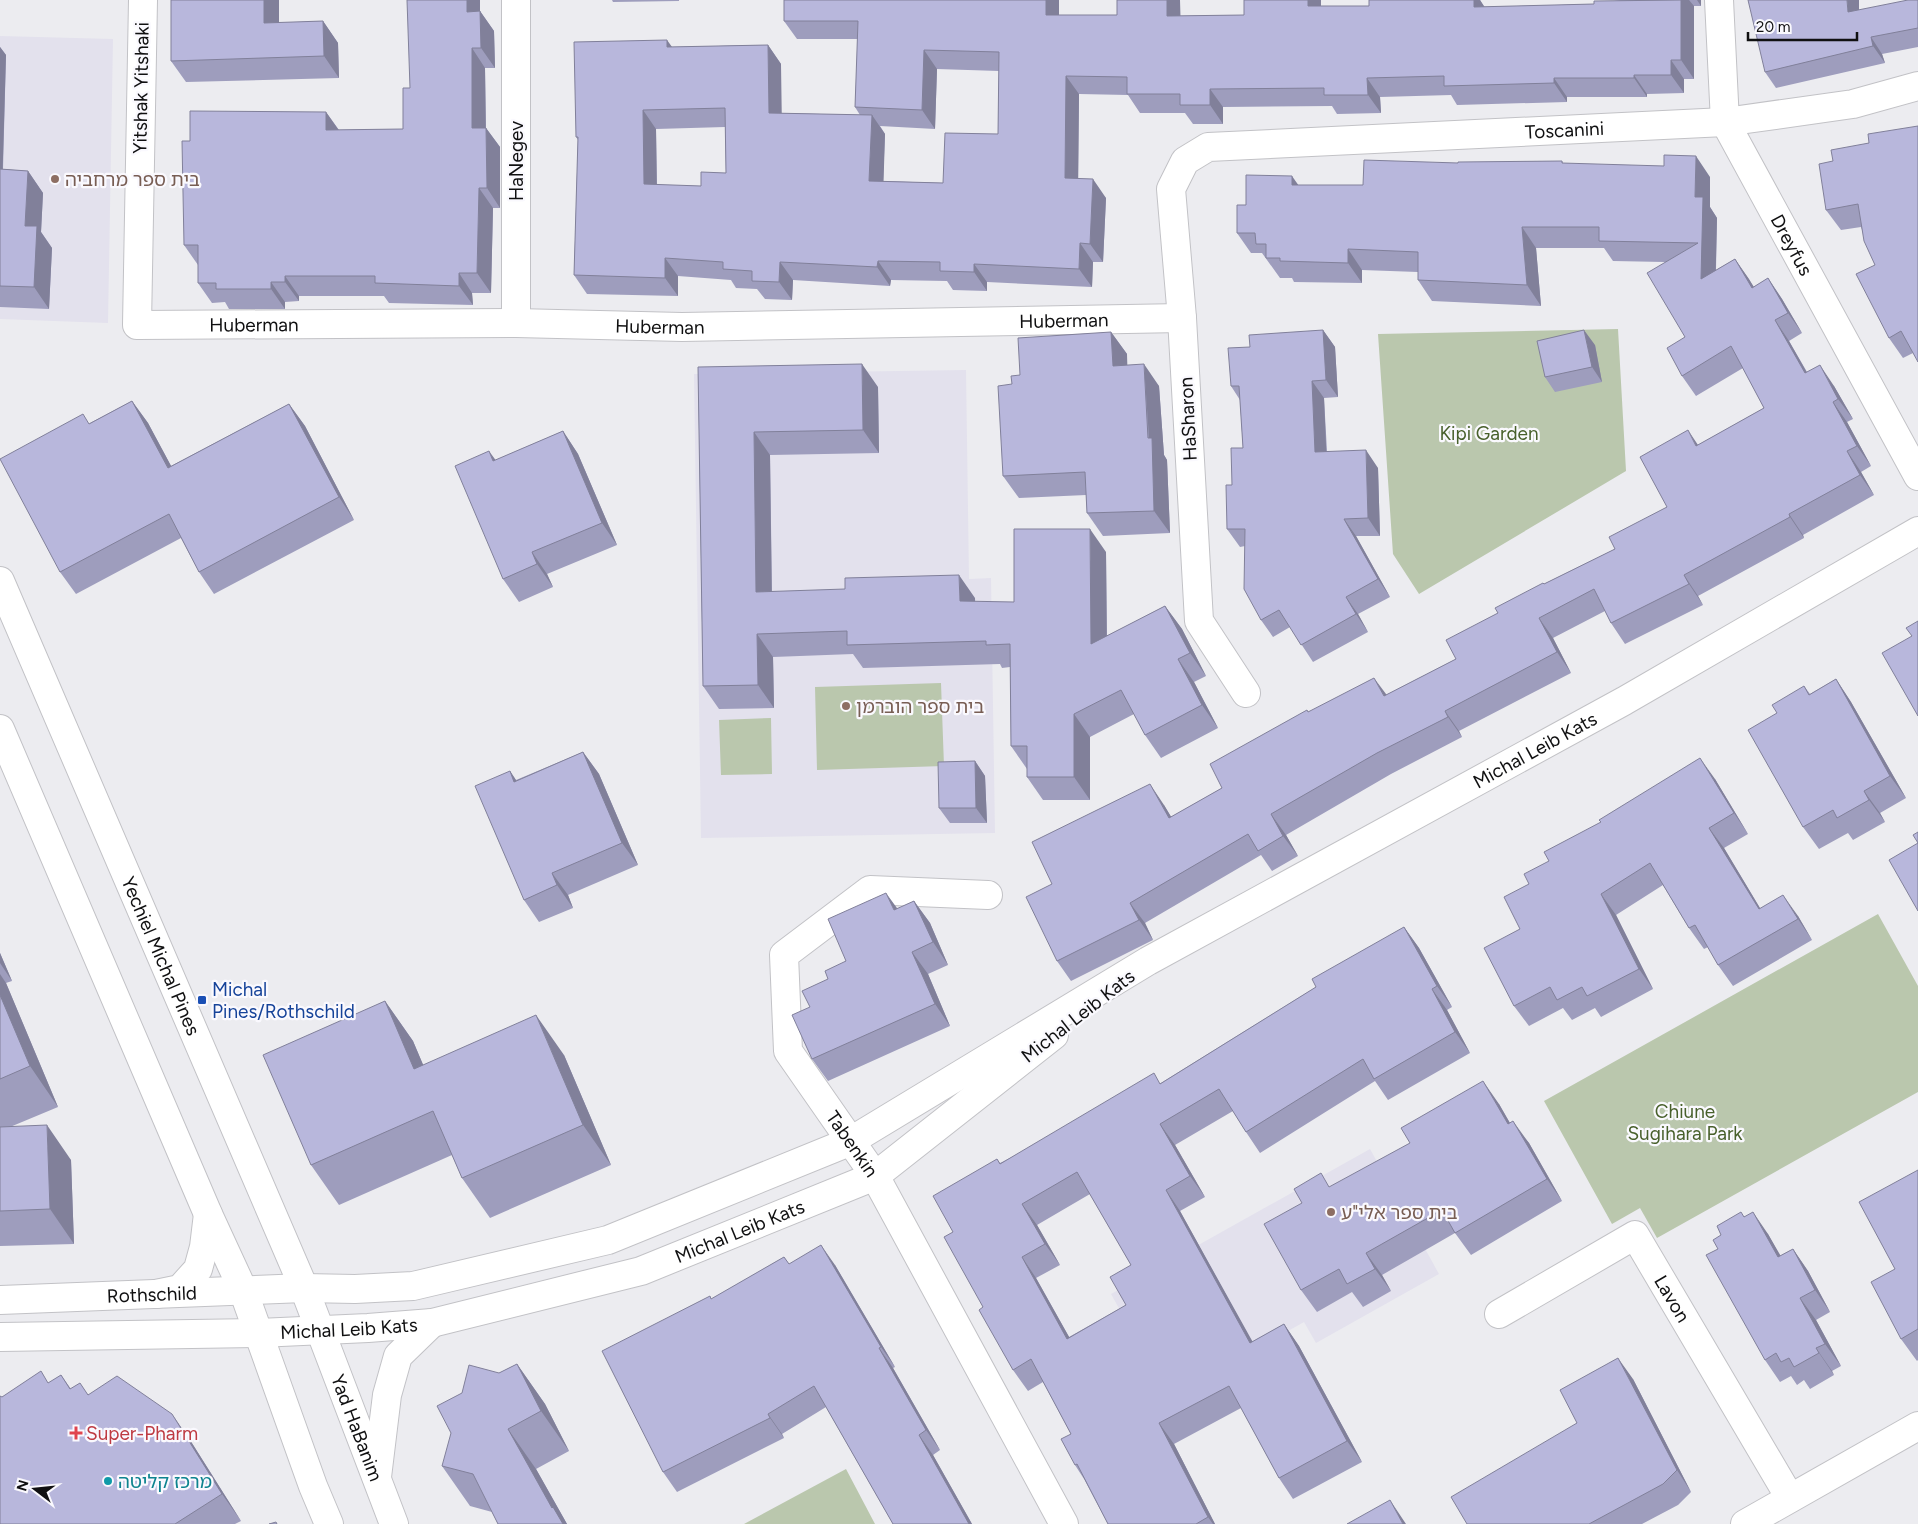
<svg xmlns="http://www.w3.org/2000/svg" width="1918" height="1524" font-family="Figtree,'Noto Sans Hebrew',sans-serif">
<rect width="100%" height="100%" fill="#ececf0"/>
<path fill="#e3e1ed" d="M0 36 113 39 108 323 0 319Z
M966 370 969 579 991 578 995 833 701 838 694 374Z
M1370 1149 1439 1274 1316 1343 1304 1322 1169 1398 1111 1294Z"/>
<path fill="#bac7ad" d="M1618 329 1626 471 1419 594 1393 554 1378 334Z
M941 683 944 766 817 770 815 687Z
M771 718 772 774 721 775 719 720Z
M1878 914 1918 986V1092L1657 1238 1640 1208 1612 1224 1544 1101Z
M846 1469 875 1524H744Z"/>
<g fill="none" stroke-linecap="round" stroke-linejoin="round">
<g stroke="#c2c2c6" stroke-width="30">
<g id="minor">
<path id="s1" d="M143 0 137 325 516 323 682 327 1182 318"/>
<path d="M516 0V323"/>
<path id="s2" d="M1719 0 1725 122 1918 476"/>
<path id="s3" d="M1246 693 1199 621 1182 318 1171 189 1185 161 1208 147 1725 122 1853 104 1918 86"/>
<path id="s4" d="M988 895 870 890 784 955 788 1051 875 1176 1064 1524"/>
<path id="s5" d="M0 1300 304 1288 355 1289 413 1286 608 1240 849 1142 1148 961 1624 701 1918 531"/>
<path id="s6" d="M1499 1314 1635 1235 1790 1498"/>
<path id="s7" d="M0 1337 259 1333 368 1328 432 1323 641 1271 875 1176 1054 1035"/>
<path d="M1745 1524 1918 1426"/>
</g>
</g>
<g stroke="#c2c2c6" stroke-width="30">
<g id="major">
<path id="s8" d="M0 581 304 1288 394 1524"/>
<path d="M0 729 208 1214 243 1290 313 1486 329 1524"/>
<path d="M156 1294 180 1289 198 1269 204 1247 208 1214"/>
<path d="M377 1477 387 1395 398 1356 432 1323"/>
</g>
</g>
<use href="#minor" stroke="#fff" stroke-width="28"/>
<use href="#major" stroke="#fff" stroke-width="28"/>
</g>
<path fill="#9e9dbd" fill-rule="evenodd" d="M612 0H679V1L613 2Z
M1059 0V15H1117V0H1180V16L1244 15 1321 6H1369V0H1480L1484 7 1594 4 1621 0H1701V6H1694V79H1684V93L1647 94V97H1567V102L1457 105 1451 95 1380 97 1381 113 1337 114 1332 106 1223 107V124H1193L1185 113H1140L1128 95 1079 94 1078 179 1106 198 1103 262H1093L1092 287 987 282V291L953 290 947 281 891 280 890 286 793 280 792 300 765 299 757 289 736 288 731 280 678 276V296L587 294 574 275 578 140 576 137 672 47 768 45 781 64V113L860 115 855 107 858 39H797L784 21ZM937 69 999 71 998 134 943 183 883 181 885 134 880 126 935 129ZM725 127 726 173 701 186 657 185 656 129Z
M1859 0V10L1918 0V47L1882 54 1885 63 1776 88 1765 72Z
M480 11 494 31 495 68H485L486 128 500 147V208H493L491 293H472L473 305 389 303 384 296H299V301L285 302V309H229L225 302 212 303 198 283V265L184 245 190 141 326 112 339 130 403 129 410 88Z
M323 21 338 43 339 78 186 82 171 61 279 23Z
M0 47 6 55 3 169 28 171 43 193 41 232 52 248 49 309 0 307Z
M1869 143 1913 353 1903 358 1889 338 1875 265 1861 227 1841 230 1826 210 1833 161Z
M1562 161 1563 163 1710 177V207L1717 218 1716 270 1735 259 1754 287 1768 278 1782 299 1802 333 1789 341 1807 372 1834 386 1853 419 1847 422 1871 466 1861 472 1874 495 1803 535 1804 538 1698 596 1703 605 1625 644 1611 623 1605 611 1553 638 1571 673 1459 731 1462 737 1391 774 1286 835 1298 856 1272 871 1261 855 1145 923 1153 940 1071 981 1057 961 1052 884 1164 805 1171 817 1222 788 1308 712 1386 695 1456 659 1498 613 1544 584 1615 549 1667 507 1698 445 1764 408 1743 368 1696 396 1682 376 1685 337 1665 262 1613 261 1604 248H1536L1541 306 1432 301 1418 280V272L1362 270V283L1294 282 1292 278H1280L1262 253H1251L1237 233 1246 205 1298 185H1363L1458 163Z
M1323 330 1335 347 1338 397 1324 398 1327 451 1378 468 1380 536H1356L1390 597 1358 614 1368 632 1313 662 1290 627 1273 637 1261 620 1245 546 1240 547 1227 529 1232 485 1243 448 1240 400 1231 386 1250 347Z
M1111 332 1127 354V365L1159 386 1164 455 1167 460 1170 533 1103 536 1087 513 1086 495 1019 498 1003 476 1012 384 1020 375Z
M1595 345 1602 382 1555 392 1545 377Z
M698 367 878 387 879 453 770 455 772 592 975 598V602H1014L1106 552 1107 636 1165 606 1182 629 1206 676 1194 682 1218 728 1161 758 1145 735 1134 714 1090 737V800H1043L1027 777V769L1011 746 1010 667 1002 668 1000 664 863 668 853 654 773 657 774 708 719 709 703 686Z
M132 401 148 423 171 466 289 404 305 426 354 520 214 594 199 572 181 538 76 594 60 572 90 423Z
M563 431 578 454 617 545 547 574 553 587 519 602 503 579 496 460Z
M1836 679 1851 702 1906 798 1880 813 1885 822 1853 840 1848 833 1819 849 1803 827 1777 713 1804 686 1810 694Z
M583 752 599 774 638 865 568 895 573 908 539 922 524 900 510 771 516 780Z
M975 761 985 776 987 823H950L939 808Z
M1715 779 1748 834 1724 848 1760 908 1798 916 1812 940 1733 986 1718 965 1708 947 1704 949 1689 928 1663 885 1616 915 1653 989 1601 1017 1595 1008 1572 1020 1563 1008 1529 1026 1514 1006 1520 929 1529 884Z
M914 901 930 923 948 965 928 974 950 1026 828 1081 812 1059 828 979 897 909Z
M1404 927 1419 948 1452 1007 1447 1010 1470 1053 1388 1100 1375 1081 1260 1153 1246 1132 1233 1111 1175 1145 1205 1197 1180 1211 1252 1342 1284 1324 1299 1346 1362 1462 1293 1499 1279 1478 1241 1408 1174 1444 1215 1524H1108L1084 1479 1075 1465 1071 1434 1043 1382 1028 1391 1013 1370 983 1307 953 1232 997 1159 1000 1163 1161 1083 1316 987ZM1090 1194 1131 1265 1126 1305 1069 1337 1036 1278 1060 1265 1037 1225Z
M0 953 12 981 6 983 58 1107 10 1127 71 1160 74 1244 0 1246Z
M385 1001 413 1041 423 1065 564 1055 611 1165 490 1218 462 1178 452 1155 339 1205 311 1165Z
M1499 1104 1510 1123 1529 1143 1562 1201 1471 1255 1455 1233 1382 1275 1391 1291 1363 1307 1352 1292 1317 1312 1301 1290Z
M1918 1170V1360L1917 1361 1901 1339 1895 1269Z
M1744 1216 1768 1234 1780 1256 1793 1249 1808 1271 1830 1312 1816 1320 1841 1366 1832 1371 1834 1375 1810 1389 1804 1380 1797 1385 1791 1376 1780 1382 1765 1360 1718 1249 1721 1235Z
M784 1257 789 1264 835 1265 895 1367 893 1368 940 1450 933 1455 972 1524H893L826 1407 782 1434 784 1438 677 1492 663 1472 712 1299Z
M517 1364 545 1404 569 1451 536 1469 567 1524H498L492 1512 470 1506 442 1466 499 1373Z
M61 1375 71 1389 88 1394 190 1440 241 1521 235 1524H0L2 1397 49 1383Z
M1633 1379 1691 1492 1678 1505 1642 1524H1467L1577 1423Z"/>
<path fill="#81809a" d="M264 0H279V45L264 23Z
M467 0H480V11L494 31 495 68 481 48 467 12Z
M1046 0H1059V33L1046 15Z
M1167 0H1180L1181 34 1167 16Z
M1308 0H1321V24L1308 6Z
M1474 0H1480L1486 9 1474 7Z
M1681 0H1689L1694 6V79L1681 60Z
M1697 0H1701V6Z
M1847 0H1859V29L1848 12Z
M323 21 338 43 339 78 324 56Z
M1871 37 1882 54 1885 63 1873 46Z
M667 40 680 58 667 47Z
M768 45 781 64 782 131 769 113Z
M0 47 6 55 2 191 0 188Z
M472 48 485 68 486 148 472 128Z
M924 50 937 69 935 129 922 110Z
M1671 60 1684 79V93L1671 75Z
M1634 75 1647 94V97L1634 78Z
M1066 76 1079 94 1078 197 1065 178Z
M1367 78 1380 97 1381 113 1368 95Z
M1554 78 1567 97V102L1554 83Z
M1210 89 1223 107V124L1210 105Z
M643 110 656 129 657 203 644 184Z
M326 112 340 132 326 130Z
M872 115 885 134 883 199 869 181Z
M486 128 500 147V208L487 188Z
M1696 156 1710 177V207L1717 218 1715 299 1701 279 1695 197Z
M28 171 43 193 41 232 52 248 49 309 34 287 25 226Z
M1292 176 1306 196 1292 185Z
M1093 179 1106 198 1103 262 1090 244Z
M479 188 493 208 491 293 477 273Z
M1522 227 1536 248 1541 306 1527 285Z
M1080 243 1093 262 1092 287 1079 269Z
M1348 249 1362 270V283L1348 263Z
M665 258 678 276V296L665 278Z
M1735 259 1749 279 1766 308 1752 288Z
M878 261 891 280 890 286 877 267Z
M780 262 793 280 792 300 779 282Z
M974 264 987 282V291L974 272Z
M459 273 472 293 473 305 459 286Z
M285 276 299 296V301L285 282Z
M1768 278 1782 299 1802 333 1788 313Z
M271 282 285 302V309L271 289Z
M1775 320 1789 341 1819 394 1805 373Z
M1323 330 1335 347 1338 397 1326 380Z
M1584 330 1595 345 1602 382 1592 367Z
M1111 332 1127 354 1128 388 1113 366Z
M862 364 878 387 879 453 863 430Z
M1144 364 1159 386 1164 455 1167 460 1170 533 1154 511Z
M1820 365 1834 386 1853 419 1838 399Z
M1312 381 1324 398 1327 469 1315 452Z
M132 401 148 423 184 490 168 468Z
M1833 402 1847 422 1871 466 1857 446Z
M289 404 305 426 354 520 339 497Z
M1688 430 1702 451 1696 446Z
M563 431 578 454 617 545 602 523Z
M754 432 770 455 772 615 756 592Z
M1366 450 1378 468 1380 536 1368 518Z
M489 451 505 473 493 461Z
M1847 451 1861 472 1874 495 1860 475Z
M1789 514 1803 535 1804 538 1790 517Z
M1344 519 1356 536 1390 597 1378 579Z
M1090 529 1106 552 1107 667 1091 644Z
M532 552 547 574 553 587 537 564Z
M959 575 975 598 976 624 960 601Z
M1684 575 1698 596 1703 605 1689 584Z
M1346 597 1358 614 1368 632 1356 614Z
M1165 606 1182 629 1206 676 1190 653Z
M1539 618 1553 638 1571 673 1557 652Z
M757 634 773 657 774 708 758 685Z
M1178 659 1194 682 1218 728 1202 705Z
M1374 678 1389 698 1384 696Z
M1836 679 1851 702 1906 798 1890 776Z
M1445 711 1459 731 1462 737 1448 717Z
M1074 714 1090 737V800L1074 777Z
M583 752 599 774 638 865 622 843Z
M1700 758 1715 779 1748 834 1734 813Z
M975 761 985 776 987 823 976 808Z
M510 771 525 794 514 782Z
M1150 784 1164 805 1184 838 1169 818Z
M1864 791 1880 813 1885 822 1869 800Z
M1271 814 1286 835 1298 856 1283 836Z
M1709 828 1724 848 1773 930 1759 909Z
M552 873 568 895 573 908 557 885Z
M886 893 902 915 894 910Z
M1601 894 1616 915 1653 989 1639 969Z
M1783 895 1798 916 1812 940 1798 919Z
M914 901 930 923 948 965 933 942Z
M1130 903 1145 923 1153 940 1139 920Z
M1404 927 1419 948 1452 1007 1437 986Z
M912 952 928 974 950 1026 935 1004Z
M0 953 12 981 0 963Z
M0 974 6 983 58 1107 30 1066 0 995Z
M1432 989 1447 1010 1470 1053 1455 1032Z
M385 1001 413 1041 442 1109 414 1069Z
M536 1015 564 1055 611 1165 583 1125Z
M1483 1081 1499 1104 1523 1146 1508 1124Z
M1513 1121 1529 1143 1562 1201 1547 1179Z
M1160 1124 1175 1145 1205 1197 1190 1176Z
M47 1125 71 1160 74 1244 50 1209Z
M1166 1190 1180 1211 1265 1364 1250 1343Z
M1022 1204 1037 1225 1060 1265 1045 1244Z
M1753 1212 1768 1234 1794 1279 1778 1257Z
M821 1245 835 1265 895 1367 881 1347Z
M1793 1249 1808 1271 1830 1312 1815 1290Z
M1366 1253 1382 1275 1391 1291 1375 1269Z
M1022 1257 1036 1278 1082 1360 1067 1339Z
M1800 1298 1816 1320 1841 1366 1825 1344Z
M1284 1324 1299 1346 1362 1462 1347 1441Z
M879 1348 893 1368 940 1450 926 1430Z
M1816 1348 1832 1371 1834 1375 1819 1353Z
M1618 1358 1633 1379 1691 1492 1677 1470Z
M517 1364 545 1404 569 1451 541 1411Z
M172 1414 190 1440 241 1521 222 1494Z
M768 1414 782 1434 784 1438 770 1418Z
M1159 1423 1174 1444 1215 1524H1213L1208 1517Z
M508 1429 536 1469 567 1524H563L552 1508Z
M919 1435 933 1455 972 1524H969Z
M1390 1500 1406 1524H1403Z"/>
<path fill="#b8b7dc" stroke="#81809a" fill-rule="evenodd" d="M171 0H264V23L323 21 324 56 171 61Z
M407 0H467V12L480 11 481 48H472V128H486L487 188H479L477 273H459V286L375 283V276H285V282H271V289H216V283H198V245H184L182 141H190V111L326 112V130L403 129V88H410Z
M784 0H1046V15H1117V0H1167V16L1244 15V0H1308V6H1369V0H1474V7L1594 4V1L1681 0V60H1671V75H1634V78H1554V83L1444 86V76L1367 78 1368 95H1324V88L1210 89V105H1180V94H1127V77L1066 76 1065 178 1093 179 1090 244 1080 243 1079 269 974 264V272L940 271V262L878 261 877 267 780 262 779 282 752 281V271L723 269V262L665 258V278L574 275 578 137H576L574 42 667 40V47L768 45 769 113 872 115 869 181 943 183 945 133 998 134 999 52 924 50 922 110 855 107 858 21H784ZM725 108 726 173 701 172V186L644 184 643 110Z
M1748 0H1847L1848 12 1908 0H1918V28L1871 37 1873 46 1765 72Z
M1918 126V362L1901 331 1889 338 1856 274 1875 265 1864 241 1858 204 1826 210 1819 164 1833 161 1831 150 1869 143 1868 134Z
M1664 155 1696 156 1695 197H1703L1701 279 1735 259 1752 288 1768 278 1788 313 1775 320 1805 373 1820 365 1838 399 1833 402 1857 446 1847 451 1860 475 1789 514 1790 517 1684 575 1689 584 1611 623 1594 589 1539 618 1557 652 1445 711 1448 717 1377 753 1271 814 1283 836 1258 851 1248 834 1130 903 1139 920 1057 961 1026 897 1052 884 1032 842 1150 784 1169 818 1222 788 1210 764 1307 710 1308 712 1374 678 1384 696 1456 659 1446 640 1498 613 1495 608 1543 583 1544 584 1615 549 1609 537 1667 507 1640 457 1688 430 1696 446 1764 408 1731 346 1682 376 1667 348 1685 337 1647 273 1698 243 1599 241V227H1522L1527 285 1418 280V252L1348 249V263L1280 261V258H1266V244H1256L1255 233H1237V205H1246V175L1292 176V185H1363L1364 160 1458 163V162L1562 161V163L1664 166Z
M0 169 28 171 25 226H37L34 287 0 286Z
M1323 330 1326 380 1312 381 1315 452 1366 450 1368 518 1344 519 1378 579 1346 597 1356 614 1301 645 1279 610 1261 620 1244 589 1245 529H1227L1226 485H1232L1231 448H1243L1239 386H1231L1228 348 1250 347 1249 335Z
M1584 330 1592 367 1545 377 1537 341Z
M1111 332 1113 366 1144 364 1148 438H1152L1154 511 1087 513 1085 472 1003 476 998 386 1012 384 1011 376 1020 375 1018 338Z
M862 364 863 430 754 432 756 592 845 589V578L959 575 960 601 1014 602V529H1090L1091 644 1165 606 1190 653 1178 659 1202 705 1145 735 1121 690 1074 714V777H1027V746H1011L1010 644 986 645V641L847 645V631L757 634 758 685 703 686 698 367Z
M132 401 168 468 289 404 339 497 199 572 169 514 60 572 0 459 83 414 89 424Z
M563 431 602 523 532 552 537 564 503 579 455 466 489 451 493 461Z
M1918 621V716L1882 653 1912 636 1906 628Z
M1836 679 1890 776 1864 791 1869 800 1837 818 1833 810 1803 827 1748 730 1777 713 1772 705 1804 686 1809 695Z
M583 752 622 843 552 873 557 885 524 900 475 786 510 771 514 782Z
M1700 758 1734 813 1709 828 1759 909 1783 895 1798 919 1718 965 1695 925 1689 928 1650 863 1601 894 1639 969 1587 996 1582 987 1557 1000 1550 987 1514 1006 1484 948 1520 929 1504 897 1529 884 1524 874 1549 861 1544 852 1601 822 1599 820Z
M975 761 976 808H939L938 762Z
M1918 832V911L1889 860 1918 843 1913 835Z
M886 893 894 910 914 901 933 942 912 952 935 1004 812 1059 792 1015 810 1007 802 991 828 979 825 971 846 961 828 919Z
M1404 927 1437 986 1432 989 1455 1032 1374 1079 1363 1059 1246 1132 1219 1089 1160 1124 1190 1176 1166 1190 1250 1343 1284 1324 1347 1441 1279 1478 1229 1386 1159 1423 1208 1517 1196 1524H1108L1077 1464 1075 1465 1061 1439 1071 1434 1031 1359 1013 1370 979 1310 983 1307 944 1237 953 1232 933 1196 997 1159 1000 1164 1154 1073 1160 1084 1316 987 1312 979ZM1077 1172 1131 1265 1110 1277 1126 1305 1067 1339 1022 1257 1045 1244 1022 1204Z
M0 995 30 1066 0 1079Z
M385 1001 414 1069 536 1015 583 1125 462 1178 433 1111 311 1165 263 1055Z
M1483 1081 1508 1124 1513 1121 1547 1179 1455 1233 1442 1210 1366 1253 1375 1269 1347 1284 1339 1269 1301 1290 1264 1224 1302 1203 1294 1189 1321 1173 1329 1187 1410 1143 1401 1128Z
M47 1125 50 1209 0 1211V1127Z
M1918 1170V1329L1901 1339 1871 1282 1895 1269 1859 1202Z
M1741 1212 1744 1217 1753 1212 1778 1257 1793 1249 1815 1290 1800 1298 1825 1344 1816 1348 1819 1353 1794 1367 1789 1358 1781 1362 1776 1353 1765 1360 1706 1255 1718 1249 1713 1240 1721 1235 1717 1226Z
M821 1245 881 1347 879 1348 926 1430 919 1435 969 1524H893L814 1386 768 1414 770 1418 663 1472 602 1351 710 1296 711 1299 784 1257 789 1264Z
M1618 1358 1677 1470 1663 1484 1589 1524H1467L1451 1497 1577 1423 1560 1390Z
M517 1364 541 1411 508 1429 552 1508 553 1507 563 1524H498L473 1474 442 1466 451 1433 437 1406 462 1393 469 1365 499 1373Z
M41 1371 48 1383 61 1375 70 1389 80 1383 88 1395 117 1376 172 1414 222 1494 175 1524H0V1396L2 1397Z
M1390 1500 1403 1524H1347Z
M276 1522 277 1524H269Z"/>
<g fill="#8d6e63" stroke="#faf9fe" stroke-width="2">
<circle cx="55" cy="179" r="5"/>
<circle cx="846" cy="706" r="5"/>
<circle cx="1331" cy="1212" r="5"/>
</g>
<rect fill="#1a4fb4" stroke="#faf9fe" stroke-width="2" x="197" y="995" width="10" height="10" rx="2.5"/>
<path fill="#e0444e" stroke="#faf9fe" stroke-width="2" d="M73.5 1425.5h5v5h5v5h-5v5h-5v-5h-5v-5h5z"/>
<circle fill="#0f9aa8" stroke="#faf9fe" stroke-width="2" cx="108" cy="1481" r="5"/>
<g text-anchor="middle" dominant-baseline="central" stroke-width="4.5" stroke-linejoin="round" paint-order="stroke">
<g font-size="19" fill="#101011" stroke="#faf9fe">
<text transform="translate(141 88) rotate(-89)">Yitshak Yitshaki</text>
<text stroke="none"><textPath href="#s3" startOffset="934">Toscanini</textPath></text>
<text transform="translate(516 161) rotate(-90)">HaNegev</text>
<text stroke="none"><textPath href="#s2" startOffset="262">Dreyfus</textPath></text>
<text stroke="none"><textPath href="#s1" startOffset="1252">Huberman</textPath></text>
<text stroke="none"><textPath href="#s1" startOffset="442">Huberman</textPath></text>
<text stroke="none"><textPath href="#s1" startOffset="848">Huberman</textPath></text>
<text transform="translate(1188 419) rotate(-93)">HaSharon</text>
<text stroke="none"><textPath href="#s5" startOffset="1664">Michal Leib Kats</textPath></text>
<text stroke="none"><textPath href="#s8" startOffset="408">Yechiel Michal Pines</textPath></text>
<text transform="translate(1078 1016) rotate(-38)">Michal Leib Kats</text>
<text stroke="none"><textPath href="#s4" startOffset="435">Tabenkin</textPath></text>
<text stroke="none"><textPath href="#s7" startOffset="754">Michal Leib Kats</textPath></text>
<text stroke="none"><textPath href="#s5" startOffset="152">Rothschild</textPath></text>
<text stroke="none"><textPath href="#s6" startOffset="231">Lavon</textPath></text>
<text stroke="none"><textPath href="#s7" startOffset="349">Michal Leib Kats</textPath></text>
<text stroke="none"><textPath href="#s8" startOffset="919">Yad HaBanim</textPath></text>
</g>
<g font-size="19" fill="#785e54" stroke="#faf9fe" text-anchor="start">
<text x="65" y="179">בית ספר מרחביה</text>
<text x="856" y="706">בית ספר הוברמן</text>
<text x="1341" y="1212">בית ספר אלי"ע</text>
</g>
<g font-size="19" fill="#48602b" stroke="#faf9fe">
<text x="1489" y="433">Kipi Garden</text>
<text x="1685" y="1111">Chiune<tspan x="1685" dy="22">Sugihara Park</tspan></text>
</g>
<g font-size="19" fill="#164399" stroke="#faf9fe" text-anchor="start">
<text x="212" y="989">Michal<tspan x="212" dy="22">Pines/Rothschild</tspan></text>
</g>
<g font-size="19" fill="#be3a42" stroke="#faf9fe" text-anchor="start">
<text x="86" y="1433">Super-Pharm</text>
</g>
<g font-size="19" fill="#0d838f" stroke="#faf9fe" text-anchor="start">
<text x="118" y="1481">מרכז קליטה</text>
</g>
</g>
<g transform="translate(35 1489) rotate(286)" stroke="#faf9fe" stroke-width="4" paint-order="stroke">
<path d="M0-4L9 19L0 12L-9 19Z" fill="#101011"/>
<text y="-8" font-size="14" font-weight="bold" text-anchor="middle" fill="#101011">N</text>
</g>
<path d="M1748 32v8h109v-8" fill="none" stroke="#101011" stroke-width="2.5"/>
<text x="1756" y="32" font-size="15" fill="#101011" stroke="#faf9fe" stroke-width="4" paint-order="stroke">20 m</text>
</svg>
